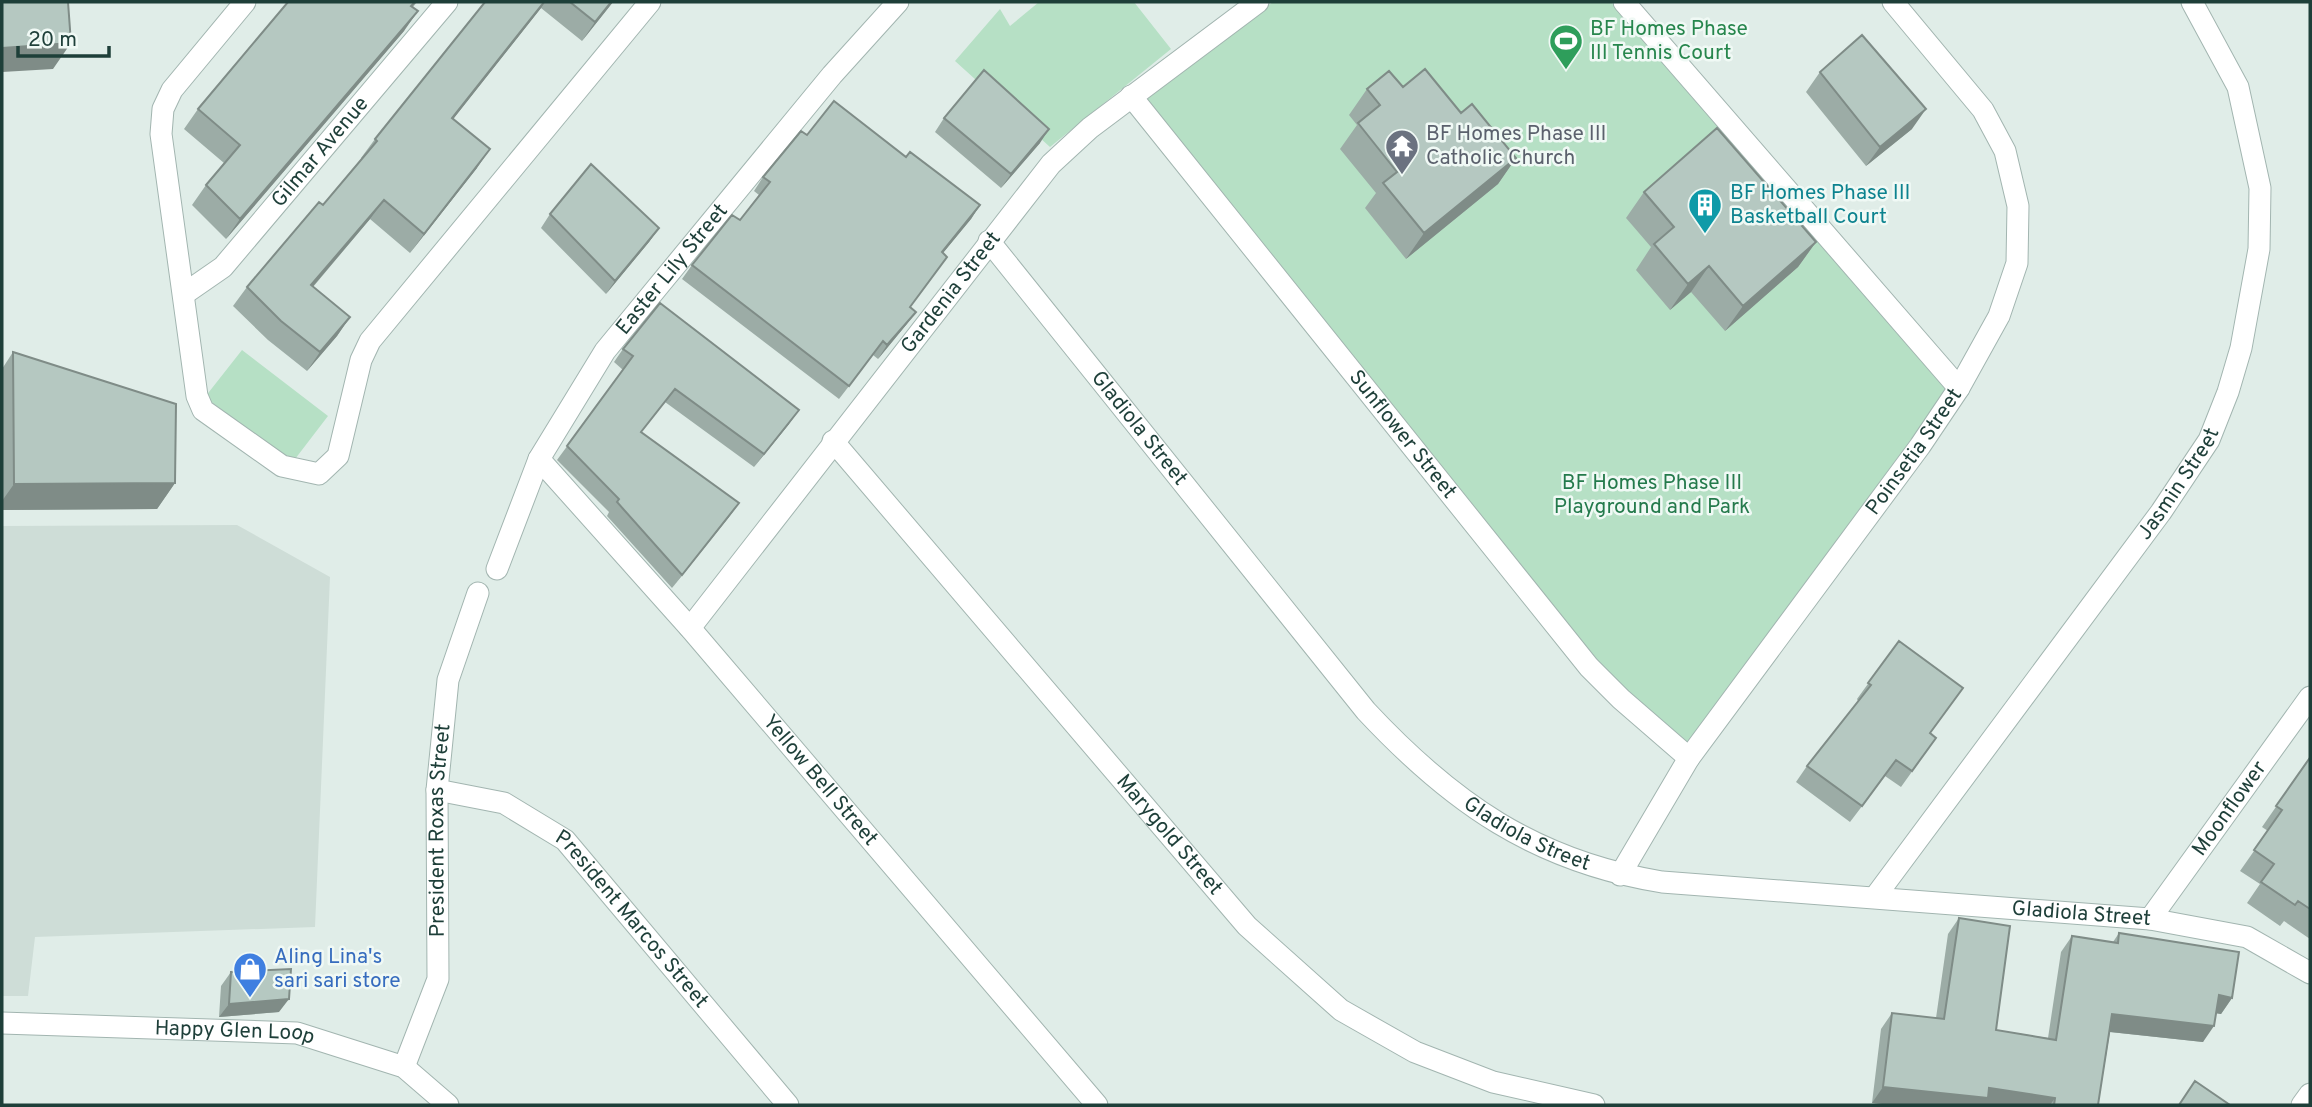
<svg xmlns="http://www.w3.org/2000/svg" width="2312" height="1107" font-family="Overpass,sans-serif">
<rect width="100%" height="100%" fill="#e0ede8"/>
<path fill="#ceddd7" d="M237 525 330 577 315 927 35 937 28 996H2V526Z"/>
<path fill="#b6e0c5" d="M1039 2H1134L1171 49 1050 147 955 61 1000 9 1010 26Z
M1273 2H1611L1948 389 1686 745 1597 663 1142 98Z
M242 350 328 416 292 463 205 397Z"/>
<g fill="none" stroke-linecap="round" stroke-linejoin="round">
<g stroke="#a2b5b0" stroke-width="23">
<g id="minor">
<path d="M245 2 172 90 163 109 161 134 197 396 203 410 282 466 319 474 338 456 361 360 370 341 650 2"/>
<path d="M1624 2 1959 388"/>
<path id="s1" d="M1131 96 1589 667 1621 699 1689 758"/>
<path id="s2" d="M989 241 1366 711C1452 803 1535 861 1662 882L2150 919 2247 937 2310 973"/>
<path id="s3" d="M184 294 223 267 447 2"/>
<path id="s4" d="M833 441 1247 926 1341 1010 1415 1052 1493 1082 1594 1105"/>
<path id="s5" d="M539 459 690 628 1097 1105"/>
<path id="s6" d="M497 569 539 459 605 351 832 75 898 2"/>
<path id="s7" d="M690 628 1051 164 1090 128 1258 2"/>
<path id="s8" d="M437 790 504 803 565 840 788 1105"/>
<path id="s9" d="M1620 875 1689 758 1920 446 1959 388 1999 316 2017 263 2018 206 2005 151 1983 110 1893 2"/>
<path id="s10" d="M1875 897 2161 512 2209 440 2228 392 2241 348 2259 249 2260 188 2238 87 2192 2"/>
<path id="s11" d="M2150 919 2310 697"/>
<path id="s12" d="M2 1023 297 1033 404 1067 448 1105"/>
<path id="s13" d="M404 1067 438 979 437 790 448 680 478 593"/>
<path d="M2302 1105 2310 1094"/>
</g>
</g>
<use href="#minor" stroke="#fff" stroke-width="21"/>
</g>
<path fill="#9caca6" d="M288 2H417L413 7 404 31 226 239 192 205 206 185 224 163 184 129 198 109Z
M485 2H613L582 41 541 8 453 119 477 168 410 253 370 219 313 287 350 317 337 336 307 371 268 340 233 306 247 287 323 205 362 159 361 158 375 139Z
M1820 72 1912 129 1866 166 1806 92Z
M1403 87 1461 113 1516 158 1498 184 1406 259 1365 208 1376 193 1340 149 1357 125 1349 115 1367 89Z
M944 118 1040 143 1001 188 935 132Z
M807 135 906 157 980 205 971 219 943 253 947 257 910 307 916 312 906 325 878 359 873 355 839 399 682 279 692 265 740 220 759 195 754 191 763 177Z
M1644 192 1816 242 1798 267 1725 331 1691 292 1670 310 1636 270 1651 247 1626 218Z
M550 214 659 228 649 242 606 294 541 228Z
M623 349 789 424 754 467 665 402 641 432 739 503 672 588 607 516 609 512 557 460 623 370 614 362Z
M13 352 175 483 157 509 2 510V369Z
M1899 641 1930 734 1936 738 1901 787 1885 776 1850 822 1796 782 1807 766 1858 701 1857 699Z
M2309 759 2310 760V939L2284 921 2280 926 2247 903 2260 884 2240 871 2268 831 2262 827Z
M1959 918 1996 1030 2048 1038 2061 952 2072 936 2113 942 2119 933 2232 998 2221 1014 2216 1013 2203 1042 2110 1032 2098 1105H1893L1872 1103 1881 1029 1892 1013 1936 1018 1948 934Z
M231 972 279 1012 219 1017 221 986Z"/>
<path fill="#7f8c87" d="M544 2H545L541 8 439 137 452 118Z
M611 2H613L582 41 595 22Z
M418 11 404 31 226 239 240 219Z
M71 43 53 69 2 72V48Z
M1926 109 1912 129 1866 166 1880 147Z
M1049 129 1040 143 1001 188 1011 174Z
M490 149 477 168 410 253 424 234Z
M1516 158 1498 184 1406 259 1424 233Z
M384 200 370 219 298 304 311 285Z
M980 205 971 219 933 265 942 252Z
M659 228 649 242 606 294 615 281Z
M1816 242 1798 267 1725 331 1743 306Z
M1709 266 1691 292 1670 310 1688 284Z
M916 312 906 325 878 359 887 345Z
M350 317 337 336 307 371 320 352Z
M799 410 789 424 754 467 764 454Z
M175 483 157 509 2 510V501L14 484Z
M739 503 729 517 672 588 682 575Z
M2219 995 2232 998 2221 1014 2208 1012Z
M289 999 279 1012 219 1017 229 1004Z
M2112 1014 2214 1026 2203 1042 2101 1031Z
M1883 1087 1989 1088 2055 1098 2050 1105H1893L1872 1103Z"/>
<path fill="#b5c8c1" stroke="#7f8c87" stroke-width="2" d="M2 2H68L71 43 2 48Z
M288 2H415L411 6 418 11 240 219 206 185 240 145 198 109Z
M485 2H544L452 118 490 149 424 234 384 200 311 285 350 317 320 352 281 321 247 287 319 202 323 205 377 141 375 139Z
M570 2H611L595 22Z
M1862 35 1926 109 1880 147 1820 72Z
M1425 69 1461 113 1472 104 1516 158 1424 233 1383 183 1397 172 1358 123 1380 105 1367 89 1389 71 1403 87Z
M984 70 1049 129 1011 174 944 118Z
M834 101 906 157 910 152 980 205 942 252 947 257 910 307 916 312 887 345 883 341 849 386 692 265 732 215 740 220 770 182 763 177 801 131 807 135Z
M1717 128 1816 242 1743 306 1709 266 1688 284 1654 244 1674 227 1644 192Z
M591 164 659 228 615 281 550 214Z
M660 303 799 410 764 454 675 389 641 432 739 503 682 575 617 502 619 499 567 446 633 356 623 349Z
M13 352 176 404 175 483 14 484Z
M1899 641 1963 688 1930 733 1936 738 1912 771 1896 760 1862 806 1807 766 1871 685 1868 683Z
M2309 759 2310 760V909L2298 901 2295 905 2261 882 2274 864 2254 850 2282 810 2276 806Z
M1959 918 2010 926 1996 1030 2056 1040 2072 936 2118 943 2119 933 2239 952 2232 998 2219 995 2214 1026 2112 1014 2098 1105H2054L2055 1098 1989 1088 1988 1098 1883 1087 1892 1013 1944 1019Z
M291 969 289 999 229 1004 231 972Z
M2195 1081 2230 1105H2179Z"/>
<defs>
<g id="stadium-pin" transform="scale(1.75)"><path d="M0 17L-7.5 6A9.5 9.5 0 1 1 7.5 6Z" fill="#2e9e5b" stroke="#f0f9f5"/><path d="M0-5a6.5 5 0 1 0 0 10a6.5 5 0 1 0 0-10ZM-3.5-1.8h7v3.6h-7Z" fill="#fff"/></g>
<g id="temple-pin" transform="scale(1.75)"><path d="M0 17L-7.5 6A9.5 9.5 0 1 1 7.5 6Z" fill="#6b7280" stroke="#f0f9f5"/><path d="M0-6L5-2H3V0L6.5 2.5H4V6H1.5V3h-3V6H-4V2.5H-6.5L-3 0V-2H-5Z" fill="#fff"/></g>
<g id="building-pin" transform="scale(1.75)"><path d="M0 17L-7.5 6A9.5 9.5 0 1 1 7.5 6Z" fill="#0f9aa8" stroke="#f0f9f5"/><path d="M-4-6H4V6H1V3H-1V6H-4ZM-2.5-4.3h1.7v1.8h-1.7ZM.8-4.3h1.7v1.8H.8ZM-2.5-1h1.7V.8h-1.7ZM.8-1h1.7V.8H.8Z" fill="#fff"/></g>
<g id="shop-pin" transform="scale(1.75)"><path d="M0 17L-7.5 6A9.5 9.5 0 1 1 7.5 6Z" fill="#3f7fe0" stroke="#f0f9f5"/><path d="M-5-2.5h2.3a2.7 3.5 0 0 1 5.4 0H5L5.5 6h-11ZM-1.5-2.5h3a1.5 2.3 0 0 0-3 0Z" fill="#fff"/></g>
</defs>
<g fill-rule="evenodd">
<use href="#stadium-pin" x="1566" y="41"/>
<use href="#temple-pin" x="1402" y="146"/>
<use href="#building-pin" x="1705" y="205"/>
<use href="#shop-pin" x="250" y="969"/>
</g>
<g text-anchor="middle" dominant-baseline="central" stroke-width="5" stroke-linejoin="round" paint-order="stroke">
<g font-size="21" fill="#27864d" stroke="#f0f9f5" text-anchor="start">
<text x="1590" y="29">BF Homes Phase<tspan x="1590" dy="24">III Tennis Court</tspan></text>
</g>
<g font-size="21" fill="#5b616d" stroke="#f0f9f5" text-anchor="start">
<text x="1426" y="134">BF Homes Phase III<tspan x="1426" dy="24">Catholic Church</tspan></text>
</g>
<g font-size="21" fill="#1e3f39" stroke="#f0f9f5">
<text stroke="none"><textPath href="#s3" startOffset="198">Gilmar Avenue</textPath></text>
<text stroke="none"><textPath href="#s6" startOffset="350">Easter Lily Street</textPath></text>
<text stroke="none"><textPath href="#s7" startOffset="425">Gardenia Street</textPath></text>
<text stroke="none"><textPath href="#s2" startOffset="240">Gladiola Street</textPath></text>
<text stroke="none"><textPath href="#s1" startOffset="434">Sunflower Street</textPath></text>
<text stroke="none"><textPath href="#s9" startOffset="516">Poinsetia Street</textPath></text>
<text stroke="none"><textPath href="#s10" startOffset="513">Jasmin Street</textPath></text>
<text stroke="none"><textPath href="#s5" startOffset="427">Yellow Bell Street</textPath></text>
<text stroke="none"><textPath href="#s11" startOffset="136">Moonflower</textPath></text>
<text stroke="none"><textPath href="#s13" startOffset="243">President Roxas Street</textPath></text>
<text stroke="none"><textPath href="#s2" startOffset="807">Gladiola Street</textPath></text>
<text stroke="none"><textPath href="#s4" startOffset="518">Marygold Street</textPath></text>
<text stroke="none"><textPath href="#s2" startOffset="1372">Gladiola Street</textPath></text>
<text stroke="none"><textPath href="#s8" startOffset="243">President Marcos Street</textPath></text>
<text stroke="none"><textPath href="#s12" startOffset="233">Happy Glen Loop</textPath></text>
</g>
<g font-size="21" fill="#0d838f" stroke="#f0f9f5" text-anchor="start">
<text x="1730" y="193">BF Homes Phase III<tspan x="1730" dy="24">Basketball Court</tspan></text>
</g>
<g font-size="21" fill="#247a4c" stroke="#f0f9f5">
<text x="1652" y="483">BF Homes Phase III<tspan x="1652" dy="24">Playground and Park</tspan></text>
</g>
<g font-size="21" fill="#366cbe" stroke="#f0f9f5" text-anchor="start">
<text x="274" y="957">Aling Lina's<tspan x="274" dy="24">sari sari store</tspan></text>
</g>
</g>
<rect width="2312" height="1107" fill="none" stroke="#1e3f39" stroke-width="7"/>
<path d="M18 46v10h91v-10" fill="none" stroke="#1e3f39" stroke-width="3.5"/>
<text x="28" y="46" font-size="21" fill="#1e3f39" stroke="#f0f9f5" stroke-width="5" paint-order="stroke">20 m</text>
</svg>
